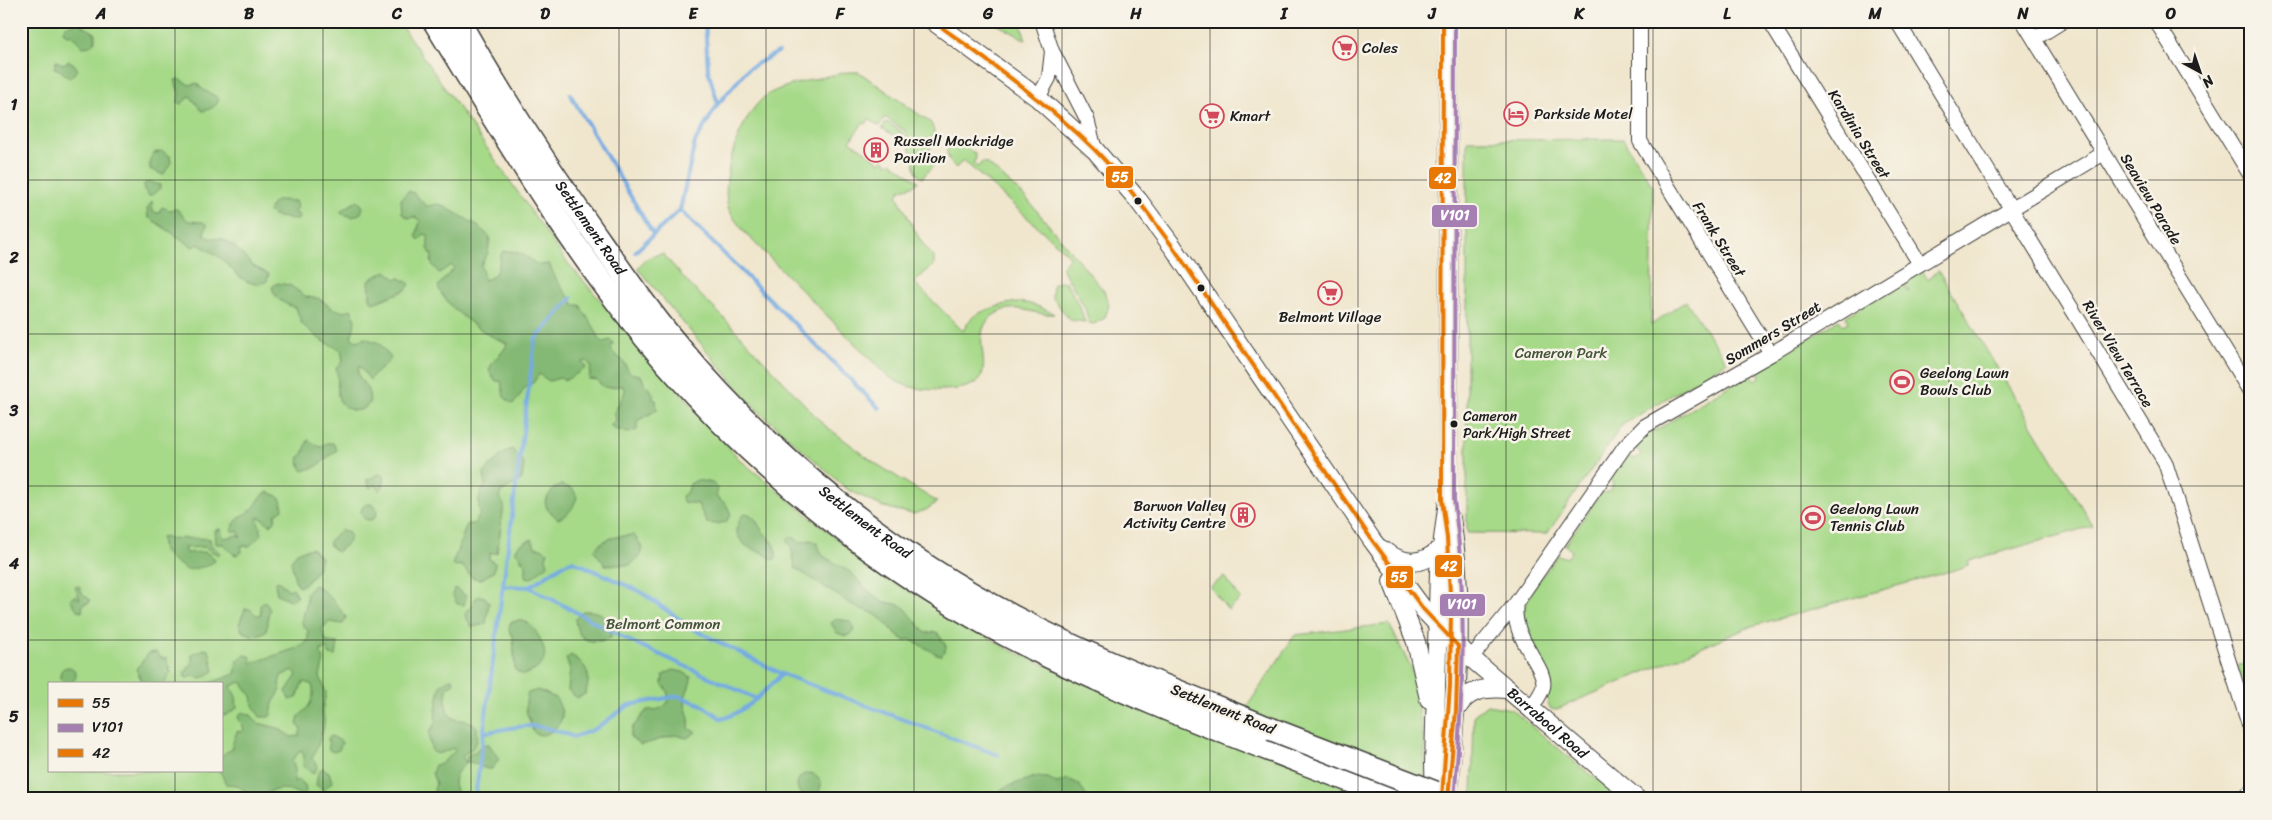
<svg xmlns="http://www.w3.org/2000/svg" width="2272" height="820" font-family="Sriracha,sans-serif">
<rect width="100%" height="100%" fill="#f7f3e8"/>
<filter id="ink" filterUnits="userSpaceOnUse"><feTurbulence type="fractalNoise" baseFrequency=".02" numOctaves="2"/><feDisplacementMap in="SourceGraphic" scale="10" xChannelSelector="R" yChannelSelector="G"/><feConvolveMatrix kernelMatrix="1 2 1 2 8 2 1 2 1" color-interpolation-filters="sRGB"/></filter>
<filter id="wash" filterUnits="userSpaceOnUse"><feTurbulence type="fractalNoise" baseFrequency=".0096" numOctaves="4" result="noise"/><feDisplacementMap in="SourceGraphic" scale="20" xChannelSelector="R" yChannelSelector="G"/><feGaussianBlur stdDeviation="1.12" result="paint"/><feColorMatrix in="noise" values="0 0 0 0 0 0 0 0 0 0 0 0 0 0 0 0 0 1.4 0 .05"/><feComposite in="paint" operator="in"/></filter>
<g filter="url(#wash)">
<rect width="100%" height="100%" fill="#f0e6cd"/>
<path fill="#a6d988" stroke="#617a52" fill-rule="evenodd" d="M21 21H398L566 261 740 460 879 573 1010 650 1224 741 1295 635 1389 624 1412 670 1424 742 1426 799H21ZM49 684H221V771H49Z
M991 21H1020L1026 40Z
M848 72H859L931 123 934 131 930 148 933 166 922 178 917 174 905 131 885 117 879 126 869 119 866 124 863 123 850 141 881 163 883 159 889 164 891 162 918 181 915 185 900 190 897 196C910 217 915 239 934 256V265L914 282 963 331C972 314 976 314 993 308 1019 299 1029 301 1054 314 1035 316 1016 302 997 313 955 337 1022 390 939 390 915 389 905 388 885 374L747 235C740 226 732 218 728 207 720 176 741 113 767 95 784 84 828 76 848 72Z
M887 122 902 132 905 143 882 128Z
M1623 139 1653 187 1651 325 1686 301 1727 362 1622 425 1547 534 1467 533V140Z
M949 140H956L975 154 976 159 973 163 978 167 982 162 987 163 1026 198 1104 291 1109 305 1105 318 1094 324 1089 323 1085 308 1062 268 1070 256 963 160 956 168C947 160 945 152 949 140Z
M663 254 690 285 724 318 823 424 875 463 937 502 926 510 913 514 883 507 847 489 754 407 638 269C644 258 650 256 663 254Z
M1922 270 1928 280 1938 270 2093 526 1969 561 1968 565 1954 570 1752 626 1557 709 1553 710 1549 707C1544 695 1553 685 1548 673 1542 660 1532 650 1526 637 1512 607 1542 578 1558 555L1567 558 1572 551 1565 545 1601 493 1609 492 1613 485 1611 479 1626 458 1629 457 1636 459 1641 454 1636 448 1638 443 1648 435 1749 374 1755 380 1760 377 1758 369 1839 320 1843 325 1848 322 1846 316 1902 282 1908 292 1909 291 1904 282Z
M1060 282H1066L1081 310 1085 322 1070 320 1052 297 1053 284Z
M1224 577 1241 599 1228 610 1210 587Z
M2251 664V684L2246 685 2237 665Z
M1487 705 1511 709 1577 764 1623 799H1472L1474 715Z"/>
<path fill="#84b974" stroke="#506a48" d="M78 23 95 33V41L90 46 83 47 73 36 65 34 63 31 65 26Z
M56 61 63 64 69 61 74 64 78 70 69 78 60 70 54 68Z
M179 79 190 85 197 83C202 92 213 93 219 99 217 107 209 110 202 111L190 96 181 104 178 103 179 93 175 80Z
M162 151 170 156 171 163 163 175 150 169V159L154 153Z
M150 182 160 185C160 192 155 193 149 196L144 190V184Z
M408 191 414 193 426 206 440 204 475 224 490 237 488 253 481 265 484 280C499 277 498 264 502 252 516 248 527 257 538 265L549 264C552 269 554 277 558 282 563 290 569 296 574 305H580C586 317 596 327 599 339L603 342 611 340 613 344 611 347C613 355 617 355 622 360 630 369 625 374 641 375L645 386 649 387 654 396 652 399 656 400 657 410 637 421V430L628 433 612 428 611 424 616 420 614 413 625 392 623 386C611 386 605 392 597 380L589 379 591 366 587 361 582 362 586 368 566 380 560 378 549 381 539 374 533 383C520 386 523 398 512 404L504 397 501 381H496L489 371C492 358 505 353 507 343 487 337 443 306 438 286L454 268 451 265 439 273 431 263 432 256 428 248V235L425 234 419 240 416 236 420 221 415 217 409 218 402 214 401 199Z
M278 200 295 201 298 208 294 212 299 215 298 220 273 216 269 212C270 206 273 202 278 200Z
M358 200 363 207 361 213 353 217 342 214 341 211Z
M152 201 153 212 159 213 162 207 169 210 177 209 188 221 203 222 207 225 204 234 209 238 223 239 235 247 253 266 269 274 267 281C250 291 235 273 225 262 218 255 206 249 198 244L193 247 148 217 147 209Z
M386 271 396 279 400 278 410 284 406 290 373 303 370 298 369 280Z
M277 283 290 285 306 297 318 298 332 308 344 312 351 309C357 320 355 325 351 337L356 341 365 338 379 343 391 358C386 367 376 370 370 380L359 366C355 376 364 382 368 390 369 393 370 399 370 403 364 409 358 413 349 409 331 401 341 383 336 368L343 361 341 350 321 340 302 324 296 308C285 304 275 300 272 287Z
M308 440 321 447 326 443H333L337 450 316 467 303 471 301 468 298 458 303 454Z
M512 449 524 463 522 479 501 492 499 497 504 505 497 553H490L489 559 495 563 494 571 480 580 472 577 462 566 452 565 467 524H474L480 514C478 503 478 494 485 486L484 473C490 466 504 451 512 449Z
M377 474 385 476 383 487 379 491 377 486 374 485 370 488 367 483V479L372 478Z
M697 480 712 483 718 488 716 497 726 504 731 514 726 522 716 524 707 523 698 504 683 502 682 496 688 491 690 484Z
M561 485 573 489 577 497C573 508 570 514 558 519L547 509 545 501 553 489Z
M268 492 278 496 281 500 283 509 276 514 275 521 270 525 261 518H257L262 534 250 546H241L242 552 237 555 233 554 223 544H216L215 530 220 529 224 538 238 535 241 538 238 531 234 532 232 530C235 518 243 516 251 510 258 505 257 498 268 492Z
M361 512a8 8 0 1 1 16 0a8 8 0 1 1-16 0Z
M746 513C758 517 757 526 765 534 772 541 777 547 776 559H771C756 545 744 554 736 530L741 517Z
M341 530 347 531 351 537 347 544 337 552 330 546 329 541Z
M634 535 642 547 640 557 630 565H605L594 550C604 537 618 536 634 535Z
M791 536 800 542 811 540 817 543 823 556 852 573 866 589 882 601 900 605 906 609 925 633 937 632 946 646 945 651 941 655 937 654 909 639 905 641C889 630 880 611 859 609L795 568 791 546 787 541Z
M163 537C169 540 200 537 210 539L211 545 220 553 218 555 205 547 184 548 186 553 206 552 214 558 215 561 207 566 187 570 171 559 163 551 161 538Z
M532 539 535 547 541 548 548 552 546 557 548 565 531 578 526 577V565L521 560 522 558 515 552 519 545Z
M312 548 321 557C321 568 307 584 299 587L295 580 291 561 297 552Z
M278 581 289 590 293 588 297 596 292 601 277 594 275 583Z
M314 585C325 588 339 608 346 617L343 624 329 622 322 628V632L327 642 338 643 336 656 330 655 326 649 321 650V654L324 660 320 676 326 693 322 711C329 724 317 746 312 759L317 764V768L313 774 303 766 304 756 301 750 292 760 295 770 294 782 299 780 305 785 306 792 300 795C290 788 280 788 268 792V799H244L249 793 236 785 226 784 220 771 221 756 231 749 237 731 242 732 244 729 238 717 242 712 251 715 258 723 278 728 291 737 299 736 301 729 297 724 299 716C309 708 316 697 312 685L305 682 302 684 297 698 289 700 286 691 297 675 293 670 281 676 279 684 281 690 273 703 271 715 269 717H260L253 705 252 696 241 682 231 686 236 697 237 708 227 715H221V684H207L235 674 238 660 243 655 250 656 252 663 294 649 308 641V631L302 624C302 615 309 602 306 594Z
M79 586 82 593 90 600 89 603 83 604 82 612 78 611 70 599 75 596 80 599 75 587Z
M455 588 466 596 464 605 457 604 452 594Z
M480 596 485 597 489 603 486 624 472 627 465 615 475 599Z
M263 602H266L270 610C266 617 270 624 265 632L254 636 242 631 239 624 245 609H250L256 615H261L260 605Z
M583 611C604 610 610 618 611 638 592 645 577 642 575 619Z
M836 619 849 621 854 626 853 632 847 636 837 633 831 623Z
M519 620C530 622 534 628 539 637 550 657 545 668 523 675L515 670 513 636 509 631 510 623Z
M204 649 209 650 214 671 202 678 194 676 186 678 184 674 192 663V654Z
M156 652 161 658H166L171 672 164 684H143L136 669 149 653Z
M571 655C588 665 592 676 585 694L577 698 568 690 570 669 566 659Z
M60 675a8 8 0 1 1 16 0a8 8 0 1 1-16 0Z
M673 670 683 672 691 677C691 687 685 692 685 701 685 711 691 716 689 729L696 732 687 738 675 735 641 745 630 737 632 728 647 710C658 710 663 710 669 700L667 690 662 684 663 675Z
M450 679H454L453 684 448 686C445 697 443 718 459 720 467 721 470 720 477 727 478 746 477 745 462 756L466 763C455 773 451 779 457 793L455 799H443L436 796 434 790 436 784 432 773 435 765 441 764 455 751 453 748C432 758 431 755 429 732L437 721 435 717 440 685Z
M538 690 556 698C559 704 562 709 562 716 561 726 545 740 535 733 531 730 531 724 529 719 525 711 525 702 528 693Z
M332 736 342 742 339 750 333 752 329 750 328 738Z
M489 744 499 759 492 769C481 770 476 761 466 762L467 756 476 751 481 745Z
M322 768 329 772 332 782 324 790 316 785 318 773Z
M797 785a12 12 0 1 1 24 0a12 12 0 1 1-24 0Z
M1035 777 1048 778 1057 783 1068 779 1079 784 1088 799H994L1003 788Z"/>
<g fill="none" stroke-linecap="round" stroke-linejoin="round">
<path stroke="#74aae2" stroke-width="4" d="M705 21 708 70 718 104
M570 94 653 234
M680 210 695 142 718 104 748 69 778 52
M635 252 680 210 879 408
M503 586 529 587 561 566 572 561 584 566 641 592 693 629 782 674 998 755
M529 587 628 640 757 699
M484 733C525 725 534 721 574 737L595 729 629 705 678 696 700 704 722 719C747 711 764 692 782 674
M475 799 535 340 572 298"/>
</g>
</g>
<g filter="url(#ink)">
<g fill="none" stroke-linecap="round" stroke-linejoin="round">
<g stroke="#3c3a37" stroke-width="16">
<path id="minor" d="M1042 21 1052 51 1087 119 1095 150
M1640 21V141L1771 354
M1770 21 1920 264
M1897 21 2165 462 2251 731
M2023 21 2251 393
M2156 21 2251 176
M2034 39 2063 21
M1038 98 1049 78 1052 51
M1516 603C1510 639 1548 667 1543 687 1541 695 1535 702 1531 708
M1471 658 1516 603 1625 446 1645 426 1771 354 2104 153"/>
</g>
<g stroke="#3c3a37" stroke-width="20">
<g id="tertiary">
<path id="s1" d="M933 21 1038 98 1095 150 1138 200 1173 247 1372 540 1424 610 1464 652 1637 799"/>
<path d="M1381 549C1402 565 1422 567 1441 548"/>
<path d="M1392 581 1416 642 1429 699"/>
<path d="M1456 710C1467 689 1486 687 1508 689"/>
<path d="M1435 799 1434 764 1439 571 1448 500 1449 21"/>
<path d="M1448 799C1456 706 1466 610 1451 518"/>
<path d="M2244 799 2251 794"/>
</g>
</g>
<g stroke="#3c3a37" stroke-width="25">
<g id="trunk">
<path d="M434 21C506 139 577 260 668 365 763 474 878 567 1006 635 1131 701 1265 747 1396 799"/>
<path id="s2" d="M459 21C496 88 538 152 581 214 613 259 644 306 680 348 772 458 889 552 1016 618 1098 661 1185 694 1271 729"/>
</g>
</g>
<use href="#minor" stroke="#fff" stroke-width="14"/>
<use href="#tertiary" stroke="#fff" stroke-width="18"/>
<use href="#trunk" stroke="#fff" stroke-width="22"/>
<g stroke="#3c3a37" stroke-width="25" stroke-linecap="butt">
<path id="trunk-bridge" d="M1271 729 1452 799"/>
</g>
<use href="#trunk-bridge" stroke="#fff" stroke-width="22"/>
<g stroke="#f7f3e8" stroke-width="8">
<path id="bus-1" d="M933 21C989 62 1045 101 1094 149 1124 179 1148 214 1173 247L1372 540 1424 610 1458 646 1456 710 1448 799"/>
</g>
<g stroke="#f7f3e8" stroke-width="8">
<path id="bus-2" d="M1454 799C1463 698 1468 600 1454 500L1455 21"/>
</g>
<g stroke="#f7f3e8" stroke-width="8">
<path id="bus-3" d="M1442 798 1450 686 1451 612 1447 538 1442 500 1443 21"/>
</g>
<use href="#bus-1" stroke="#e87803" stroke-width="4"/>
<use href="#bus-2" stroke="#a57fb2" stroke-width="4"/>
<use href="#bus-3" stroke="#e87803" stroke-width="4"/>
</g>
</g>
<path fill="none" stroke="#1c1c1c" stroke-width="1" stroke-opacity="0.55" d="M175 21V684M323 21V799M471 21V799M619 21V799M766 21V799M914 21V799M1062 21V799M1210 21V799M1358 21V799M1506 21V799M1653 21V799M1801 21V799M1949 21V799M2097 21V799M21 180H2251M21 334H2251M21 486H2251M21 640H2251M175 771V799"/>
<defs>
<g id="supermarket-ring" transform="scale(1.25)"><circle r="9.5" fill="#f7f3e8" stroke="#d1495b" stroke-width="1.5"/><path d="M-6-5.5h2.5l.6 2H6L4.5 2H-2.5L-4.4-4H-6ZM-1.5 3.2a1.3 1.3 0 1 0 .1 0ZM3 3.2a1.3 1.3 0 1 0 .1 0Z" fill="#d1495b"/></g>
<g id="hotel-ring" transform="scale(1.25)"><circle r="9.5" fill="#f7f3e8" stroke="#d1495b" stroke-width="1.5"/><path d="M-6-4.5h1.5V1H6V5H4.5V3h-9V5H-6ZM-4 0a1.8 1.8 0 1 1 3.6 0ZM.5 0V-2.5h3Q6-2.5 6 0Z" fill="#d1495b"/></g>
<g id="building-ring" transform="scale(1.25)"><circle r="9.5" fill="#f7f3e8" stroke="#d1495b" stroke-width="1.5"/><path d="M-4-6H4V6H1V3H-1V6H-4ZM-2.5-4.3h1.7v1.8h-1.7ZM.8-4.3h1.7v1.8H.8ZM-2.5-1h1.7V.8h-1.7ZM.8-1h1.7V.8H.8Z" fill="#d1495b"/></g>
<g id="stadium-ring" transform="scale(1.25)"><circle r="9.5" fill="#f7f3e8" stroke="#d1495b" stroke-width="1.5"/><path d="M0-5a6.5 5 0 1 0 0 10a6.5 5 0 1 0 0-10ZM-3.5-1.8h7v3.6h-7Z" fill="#d1495b"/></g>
</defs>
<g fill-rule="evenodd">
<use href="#supermarket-ring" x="1345" y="48"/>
<use href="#hotel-ring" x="1516" y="114"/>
<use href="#supermarket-ring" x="1212" y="116"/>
<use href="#building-ring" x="876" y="150"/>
<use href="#supermarket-ring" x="1330" y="293"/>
<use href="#stadium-ring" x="1902" y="382"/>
<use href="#building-ring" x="1243" y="515"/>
<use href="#stadium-ring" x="1813" y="518"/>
</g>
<g fill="#1c1c1c" stroke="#f7f3e8" stroke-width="2">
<circle cx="1138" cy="201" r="4.5"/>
<circle cx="1201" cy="288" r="4.5"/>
<circle cx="1454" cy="424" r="4.5"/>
</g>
<g text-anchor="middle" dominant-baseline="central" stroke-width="5" stroke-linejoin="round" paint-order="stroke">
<g font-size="14" fill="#1c1c1c" stroke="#f7f3e8" text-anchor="start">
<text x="1463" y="416">Cameron<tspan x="1463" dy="17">Park/High Street</tspan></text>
</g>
<g font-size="15" fill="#1c1c1c" stroke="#f7f3e8" text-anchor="start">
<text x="1362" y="48">Coles</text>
<text x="1534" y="114">Parkside Motel</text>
<text x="1230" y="116">Kmart</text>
<text x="894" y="141">Russell Mockridge<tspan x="894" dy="17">Pavilion</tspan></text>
<text x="1330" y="317" text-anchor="middle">Belmont Village</text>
<text x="1920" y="373">Geelong Lawn<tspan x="1920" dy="17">Bowls Club</tspan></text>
<text x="1226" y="506" text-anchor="end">Barwon Valley<tspan x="1226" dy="17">Activity Centre</tspan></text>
<text x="1830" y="509">Geelong Lawn<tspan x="1830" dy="17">Tennis Club</tspan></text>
</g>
<g font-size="15" fill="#1c1c1c" stroke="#f7f3e8">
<text transform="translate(1859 134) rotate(58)">Kardinia Street</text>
<text transform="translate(2151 199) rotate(59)">Seaview Parade</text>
<text stroke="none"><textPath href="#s2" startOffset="245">Settlement Road</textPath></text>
<text transform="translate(1719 239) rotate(58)">Frank Street</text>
<text transform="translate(1773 333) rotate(-31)">Sommers Street</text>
<text transform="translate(2118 354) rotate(59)">River View Terrace</text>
<text stroke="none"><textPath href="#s2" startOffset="650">Settlement Road</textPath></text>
<text transform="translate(1223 709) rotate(22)">Settlement Road</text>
<text stroke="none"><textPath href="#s1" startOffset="941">Barrabool Road</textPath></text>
</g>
<g font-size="15" fill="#45553c" stroke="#f7f3e8">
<text x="1561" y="353">Cameron Park</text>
<text x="663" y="624">Belmont Common</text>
</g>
</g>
<g stroke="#f7f3e8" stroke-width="2">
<rect x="1105" y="165" width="29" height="24" rx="5" fill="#e87803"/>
<rect x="1428" y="166" width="29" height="24" rx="5" fill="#e87803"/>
<rect x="1431" y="204" width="47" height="24" rx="5" fill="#a57fb2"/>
<rect x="1434" y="554" width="29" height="24" rx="5" fill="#e87803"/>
<rect x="1385" y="565" width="29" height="24" rx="5" fill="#e87803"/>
<rect x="1439" y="593" width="47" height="24" rx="5" fill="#a57fb2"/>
</g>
<g font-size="14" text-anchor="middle" font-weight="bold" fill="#fff">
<text x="1120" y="182">55</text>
<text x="1443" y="183">42</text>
<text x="1455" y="220">V101</text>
<text x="1449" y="571">42</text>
<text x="1399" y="582">55</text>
<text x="1462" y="609">V101</text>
</g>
<rect width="2272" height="820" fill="none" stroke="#f7f3e8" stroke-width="55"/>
<rect x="48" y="682" width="175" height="90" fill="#f7f3e8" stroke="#9f9d96"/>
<rect x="58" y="699" width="25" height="8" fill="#e87803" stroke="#9f9d96"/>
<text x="92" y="708" font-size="15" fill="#1c1c1c">55</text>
<rect x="58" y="724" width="25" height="8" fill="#a57fb2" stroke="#9f9d96"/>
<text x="92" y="732" font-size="15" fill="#1c1c1c">V101</text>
<rect x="58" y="749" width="25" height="8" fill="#e87803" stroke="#9f9d96"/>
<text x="92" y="758" font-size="15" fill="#1c1c1c">42</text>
<g transform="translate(2200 72) rotate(140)" stroke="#f7f3e8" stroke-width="4" paint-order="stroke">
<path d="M0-4L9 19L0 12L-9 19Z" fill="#1c1c1c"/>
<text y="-8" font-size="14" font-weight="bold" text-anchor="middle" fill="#1c1c1c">N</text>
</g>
<rect x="28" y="28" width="2216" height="764" fill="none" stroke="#1c1c1c" stroke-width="2"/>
<g font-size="16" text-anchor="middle" font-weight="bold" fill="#1c1c1c">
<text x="101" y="19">A</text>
<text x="249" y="19">B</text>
<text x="397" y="19">C</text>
<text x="545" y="19">D</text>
<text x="693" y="19">E</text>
<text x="840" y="19">F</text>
<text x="988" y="19">G</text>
<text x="1136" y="19">H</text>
<text x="1284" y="19">I</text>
<text x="1432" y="19">J</text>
<text x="1579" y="19">K</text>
<text x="1727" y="19">L</text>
<text x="1875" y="19">M</text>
<text x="2023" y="19">N</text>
<text x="2171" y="19">O</text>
<text x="14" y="110">1</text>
<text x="14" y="263">2</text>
<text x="14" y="416">3</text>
<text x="14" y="569">4</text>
<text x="14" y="722">5</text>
</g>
</svg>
